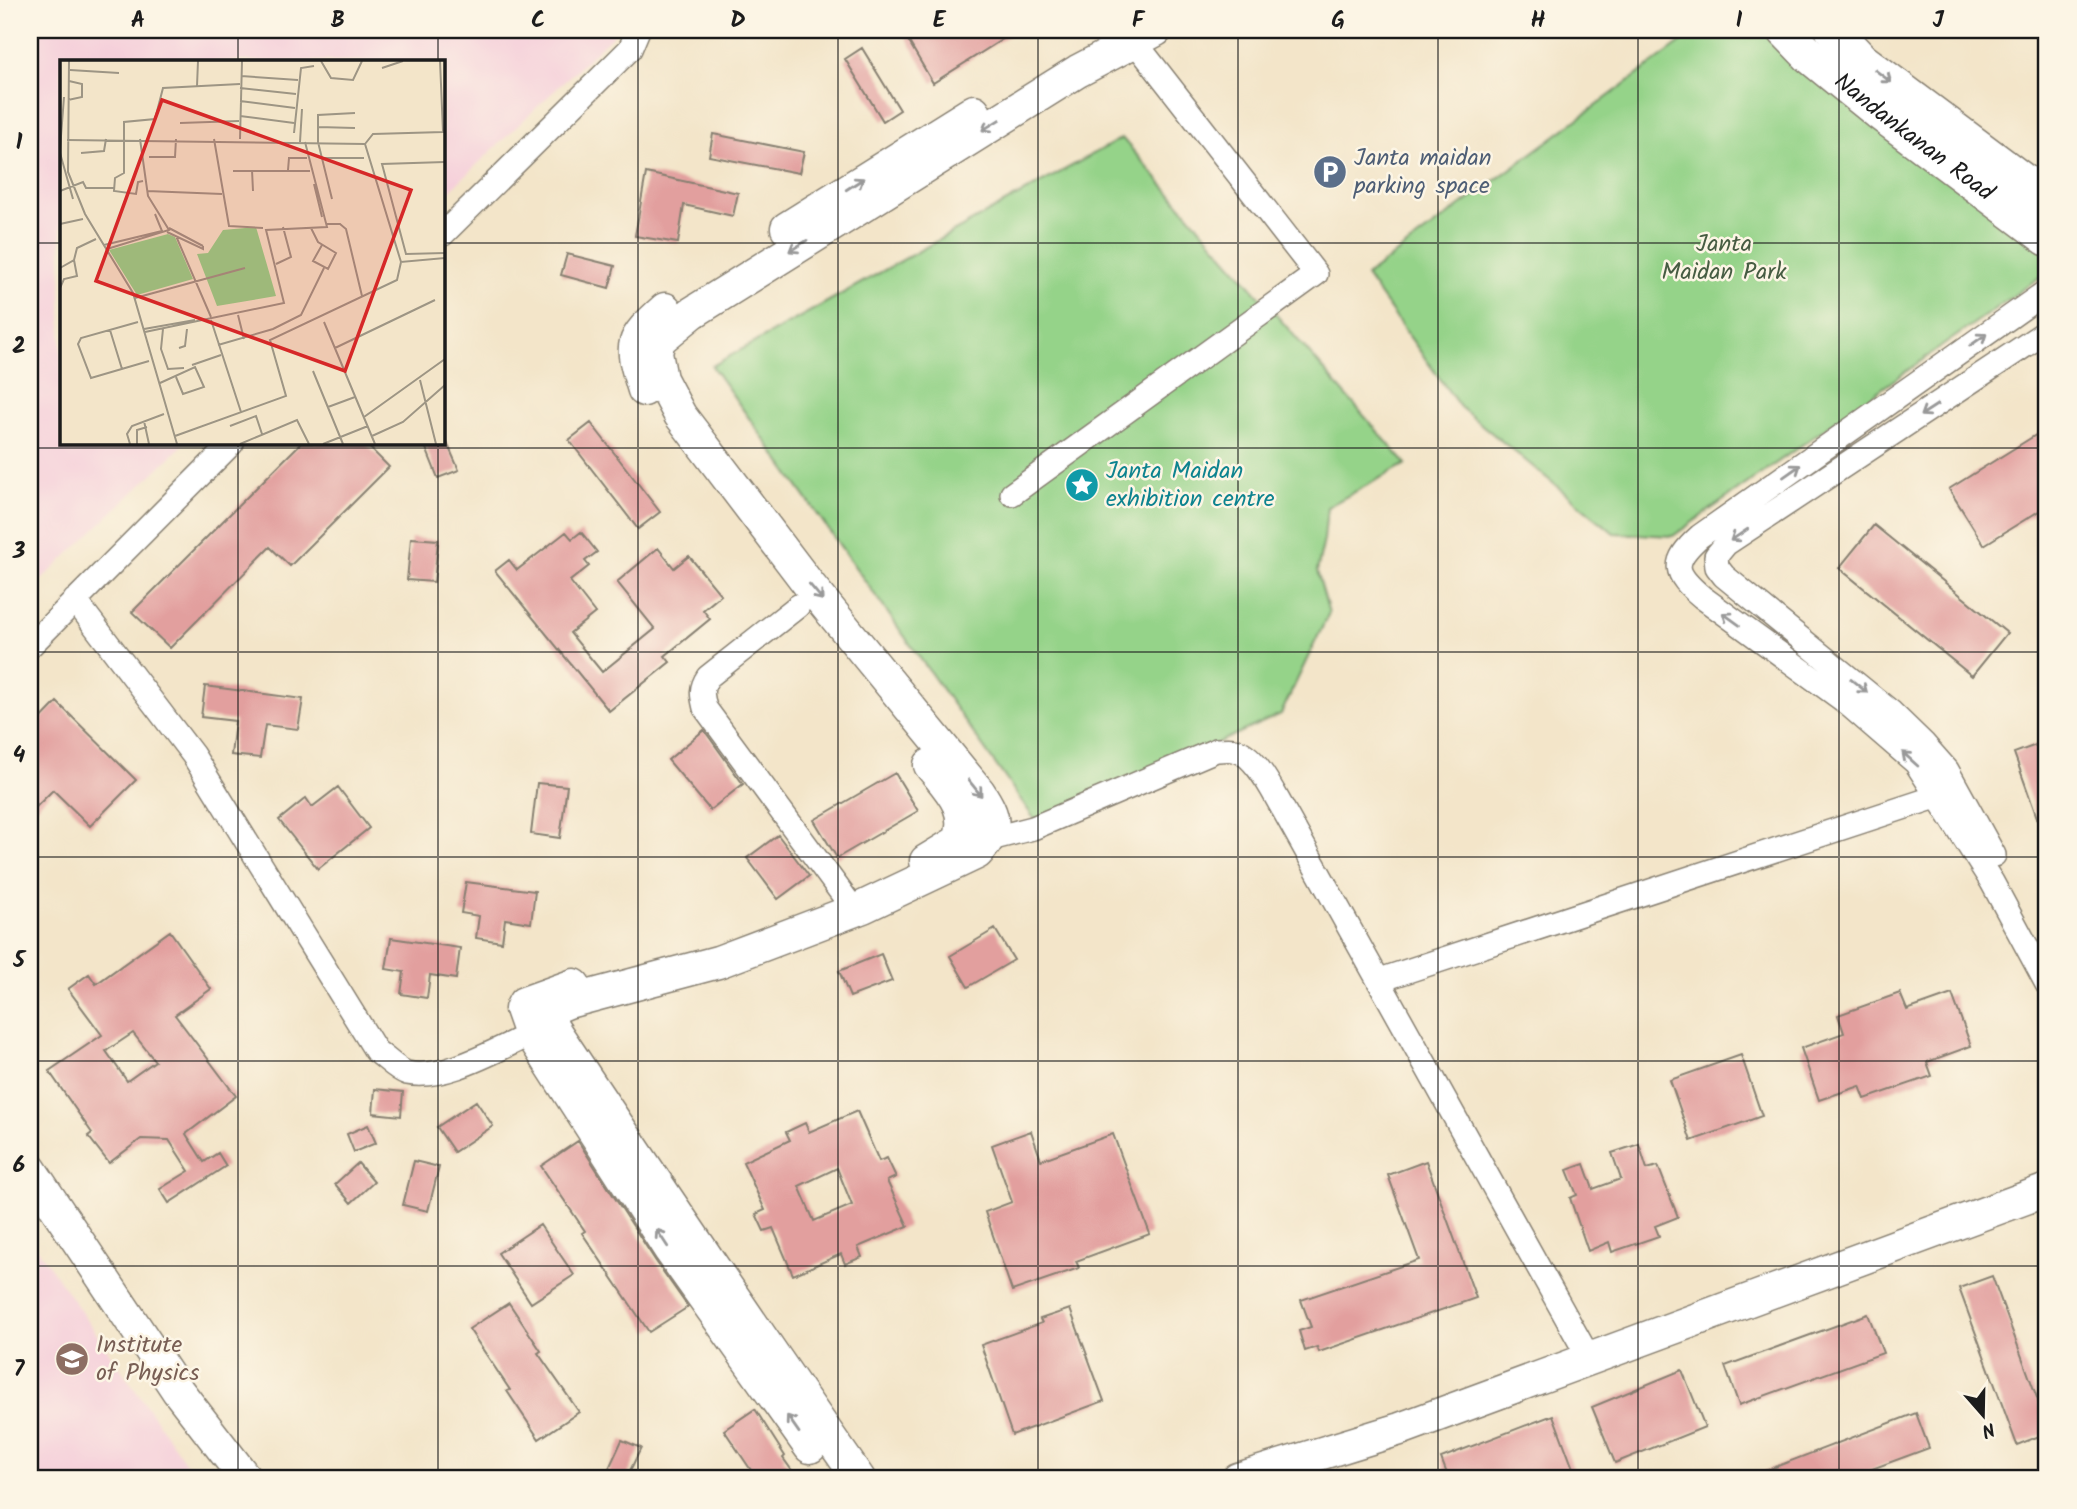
<svg xmlns="http://www.w3.org/2000/svg" width="2077" height="1509" font-family="Kalam,sans-serif">
<rect width="100%" height="100%" fill="#fcf5e5"/>
<filter id="ink" filterUnits="userSpaceOnUse"><feTurbulence type="fractalNoise" baseFrequency=".0143" numOctaves="2"/><feDisplacementMap in="SourceGraphic" scale="14" xChannelSelector="R" yChannelSelector="G"/><feConvolveMatrix kernelMatrix="1 2 1 2 8 2 1 2 1" color-interpolation-filters="sRGB"/></filter>
<filter id="wash" filterUnits="userSpaceOnUse"><feTurbulence type="fractalNoise" baseFrequency=".00686" numOctaves="4" result="noise"/><feDisplacementMap in="SourceGraphic" scale="28" xChannelSelector="R" yChannelSelector="G"/><feGaussianBlur stdDeviation="1.57" result="paint"/><feColorMatrix in="noise" values="0 0 0 0 0 0 0 0 0 0 0 0 0 0 0 0 0 1.4 0 .05"/><feComposite in="paint" operator="in"/></filter>
<g filter="url(#wash)">
<rect width="100%" height="100%" fill="#f3e5c9"/>
<path fill="#f5cfda" d="M30 30H616L617 31 443 197V61H61V443H185L30 591Z
M30 1238 197 1479H30Z"/>
<path fill="#95d389" stroke="#587852" stroke-width="2" d="M1698 30H1771L2047 251V272L1673 536 1614 533 1460 407 1366 276Z
M1122 138 1406 464 1327 507 1324 540 1317 571 1329 613 1281 714 1038 824 712 366Z"/>
<g id="blocks">
<path fill="#e29f9e" fill-rule="evenodd" d="M902 30H1017L933 83Z
M862 48 900 110 883 121 845 59Z
M713 134 804 152 799 173 709 156Z
M646 173 738 193 733 216 684 205 678 243 635 236Z
M567 254 615 266 609 288 561 275Z
M591 423 660 512 638 529 569 440Z
M2047 428V506L1984 545 1949 489Z
M301 443H365L389 467 290 566 270 547 170 648 132 612Z
M424 443H447L459 470 438 478Z
M1874 525 2007 633 1972 676 1839 568Z
M566 532 572 539 581 532 597 552 585 561 589 566 570 581 595 613 570 633 602 672 655 629 617 582 658 548 674 568 689 556 721 595 703 610 710 619 665 656 670 662 609 711 495 571 509 560 517 570Z
M411 538 438 540 434 582 407 580Z
M205 686 303 699 298 729 265 725 260 758 231 755 235 721 201 717Z
M57 702 136 780 90 826 53 790 30 813V730Z
M704 730 743 784 710 810 668 760Z
M2047 741V839L2045 840 2014 753Z
M895 773 918 811 837 858 814 820Z
M537 783 567 786 560 838 531 834Z
M338 787 369 828 318 869 279 820 306 798 312 807Z
M778 835 809 876 778 899 747 858Z
M466 882 535 891 531 923 505 919 502 942 476 938 479 916 461 913Z
M995 929 1014 960 968 987 950 956Z
M170 931 211 989 175 1015 236 1096 186 1134 204 1162 218 1153 226 1166 169 1203 160 1189 189 1171 169 1140 141 1139 109 1163 88 1136 92 1133 49 1071 102 1035 68 989 89 974 96 984ZM133 1033 155 1061 127 1081 106 1051Z
M391 938 460 948 456 979 430 975 427 998 401 994 404 972 386 969Z
M881 954 892 981 850 997 839 971Z
M1900 993 1907 1010 1952 994 1971 1046 1927 1062 1932 1076 1865 1099 1860 1086 1819 1100 1801 1048 1844 1033 1838 1015Z
M1741 1055 1762 1116 1691 1141 1670 1080Z
M375 1089 403 1092 401 1116 373 1113Z
M476 1101 493 1126 454 1152 437 1127Z
M857 1111 879 1161 887 1158 896 1177 887 1181 908 1226 858 1247 862 1257 845 1264 841 1254 793 1275 773 1228 764 1231 756 1214 765 1210 743 1162 790 1140 786 1132 805 1123 809 1132ZM837 1168 852 1205 814 1221 799 1186Z
M368 1125 376 1143 354 1152 347 1134Z
M1031 1131 1041 1160 1113 1134 1150 1234 1076 1261 1079 1268 1012 1291 985 1212 1012 1202 992 1145Z
M578 1141 655 1260 688 1307 649 1332 582 1233 585 1231 541 1166Z
M1639 1144 1647 1169 1658 1166 1678 1217 1655 1226 1659 1236 1612 1252 1609 1242 1588 1251 1570 1198 1577 1195 1567 1170 1584 1164 1593 1189 1621 1179 1612 1153Z
M414 1161 439 1167 428 1211 403 1205Z
M1426 1161 1476 1298 1319 1352 1317 1347 1305 1351 1299 1331 1311 1327 1301 1300 1419 1260 1388 1175Z
M358 1163 374 1182 351 1203 335 1184Z
M540 1225 574 1275 531 1303 498 1253Z
M1992 1276 2047 1425V1433L2017 1445 1959 1288Z
M509 1303 541 1351 538 1353 579 1412 539 1439 507 1391 510 1390 469 1329Z
M1070 1309 1104 1401 1012 1435 981 1345 1042 1323 1040 1319Z
M1868 1314 1883 1353 1739 1405 1725 1366Z
M1682 1370 1705 1427 1615 1463 1592 1407Z
M755 1409 785 1456 783 1458 798 1479H757L724 1430Z
M1916 1413 1929 1448 1845 1479H1744Z
M1553 1415 1574 1471 1552 1479H1449L1441 1458Z
M622 1440 641 1448 626 1479H604Z"/>
</g>
</g>
<g filter="url(#ink)">
<use href="#blocks" fill-opacity="0" stroke="#888072" stroke-width="2"/>
<g fill="none" stroke-linecap="round" stroke-linejoin="round">
<g stroke="#888072" stroke-width="26">
<path id="street" d="M443 234 630 49 638 30
M2047 291 1700 536C1670 563 1674 573 1702 597L1843 700 1916 763 1992 882 2047 984
M1012 494 1316 274 1135 42
M75 600 193 755 376 1051C385 1057 397 1070 407 1073 445 1081 497 1049 531 1034
M798 606 708 677C700 689 702 695 705 708L846 899
M30 646 232 443
M990 839 1033 828 1216 750C1222 750 1228 749 1234 750 1255 753 1273 792 1283 809L1589 1358
M1994 855 1947 770 1924 744 1891 712 1724 576 1717 567 1716 556 1726 544 2047 331
M1380 980 1939 796"/>
</g>
<g stroke="#888072" stroke-width="35">
<path id="secondary" d="M787 228 974 111
M644 390C630 344 628 342 665 309
M926 861 959 841C971 808 949 789 930 765
M574 985 524 1003 521 1009 528 1029 670 1250 810 1447
M30 1169 178 1391 246 1479
M859 1479C755 1330 653 1179 552 1027L550 1015 556 1007 568 1002 718 962 863 907 977 853C999 829 996 818 979 792L810 586 680 415 661 379 656 353 659 340 692 313 1078 71 1156 30
M1238 1479 1400 1429 2047 1190"/>
</g>
<g stroke="#888072" stroke-width="38">
<g id="primary">
<path id="s1" d="M1785 30 1810 56 1879 112 2047 238"/>
<path d="M1833 30 1861 60 2047 199"/>
</g>
</g>
<use href="#street" stroke="#fff" stroke-width="23"/>
<use href="#secondary" stroke="#fff" stroke-width="32"/>
<use href="#primary" stroke="#fff" stroke-width="35"/>
</g>
<defs><path id="oneway-shaft" d="M-6 0H5M1.5-3L5.5 0L1.5 3" fill="none" stroke-width="1.6" stroke-linecap="round" stroke-linejoin="round" transform="scale(1.75)"/></defs>
<g stroke="#999">
<use href="#oneway-shaft" transform="translate(1883 76) rotate(37)"/>
<use href="#oneway-shaft" transform="translate(991 125) rotate(148)"/>
<use href="#oneway-shaft" transform="translate(855 184) rotate(-33)"/>
<use href="#oneway-shaft" transform="translate(798 246) rotate(148)"/>
<use href="#oneway-shaft" transform="translate(1978 340) rotate(-35)"/>
<use href="#oneway-shaft" transform="translate(1929 410) rotate(147)"/>
<use href="#oneway-shaft" transform="translate(1792 471) rotate(-35)"/>
<use href="#oneway-shaft" transform="translate(1739 535) rotate(146)"/>
<use href="#oneway-shaft" transform="translate(816 592) rotate(50)"/>
<use href="#oneway-shaft" transform="translate(1731 619) rotate(-144)"/>
<use href="#oneway-shaft" transform="translate(1859 686) rotate(39)"/>
<use href="#oneway-shaft" transform="translate(1910 759) rotate(-138)"/>
<use href="#oneway-shaft" transform="translate(975 788) rotate(51)"/>
<use href="#oneway-shaft" transform="translate(662 1238) rotate(-123)"/>
<use href="#oneway-shaft" transform="translate(793 1424) rotate(-125)"/>
</g>
</g>
<path fill="none" stroke="#1c1c1c" stroke-width="2" stroke-opacity="0.55" d="M238 30V61M438 30V61M638 30V1479M838 30V1479M1038 30V1479M1238 30V1479M1438 30V1479M1638 30V1479M1839 30V1479M30 243H61M443 243H2047M238 443V1479M438 443V1479M30 448H2047M30 652H2047M30 857H2047M30 1061H2047M30 1266H2047"/>
<defs>
<g id="parking-disc" transform="scale(1.75)"><circle r="9.5" fill="#5c6f8a" stroke="#fcf5e5"/><path d="M-3.5-5.5H1a3.5 3.5 0 0 1 0 7H-1V5.5H-3.5ZM-1-3.4V-.6H.8a1.4 1.4 0 0 0 0-2.8Z" fill="#fff"/></g>
<g id="sight-disc" transform="scale(1.75)"><circle r="9.5" fill="#0f9aa8" stroke="#fcf5e5"/><path d="M0-6L1.8-2.2L6-1.7L2.9 1.2L3.7 5.4L0 3.3L-3.7 5.4L-2.9 1.2L-6-1.7L-1.8-2.2Z" fill="#fff"/></g>
<g id="university-disc" transform="scale(1.75)"><circle r="9.5" fill="#8d6e63" stroke="#fcf5e5"/><path d="M0-5L7-2L0 1L-7-2ZM-4 1L0 2.5L4 1V4Q0 6-4 4Z" fill="#fff"/></g>
</defs>
<g fill-rule="evenodd">
<use href="#parking-disc" x="1330" y="172"/>
<use href="#sight-disc" x="1082" y="485"/>
<use href="#university-disc" x="72" y="1359"/>
</g>
<g text-anchor="middle" dominant-baseline="central" stroke-width="5" stroke-linejoin="round" paint-order="stroke">
<g font-size="24" fill="#1c1c1c" stroke="#fcf5e5">
<text stroke="none"><textPath href="#s1" startOffset="168">Nandankanan Road</textPath></text>
</g>
<g font-size="24" fill="#4e5e75" stroke="#fcf5e5" text-anchor="start">
<text x="1354" y="158">Janta maidan<tspan x="1354" dy="28">parking space</tspan></text>
</g>
<g font-size="24" fill="#465c42" stroke="#fcf5e5">
<text x="1724" y="244">Janta<tspan x="1724" dy="28">Maidan Park</tspan></text>
</g>
<g font-size="24" fill="#0d838f" stroke="#fcf5e5" text-anchor="start">
<text x="1106" y="471">Janta Maidan<tspan x="1106" dy="28">exhibition centre</tspan></text>
</g>
<g font-size="24" fill="#785e54" stroke="#fcf5e5" text-anchor="start">
<text x="96" y="1345">Institute<tspan x="96" dy="28">of Physics</tspan></text>
</g>
</g>
<g transform="translate(60 60)">
<rect width="385" height="385" fill="#f3e5c9"/>
<path d="M196 167 216 236 157 246 137 194 148 193 163 170ZM108 174 115 177 133 219 77 235 49 190Z" fill="#95d389"/>
<path fill="none" stroke="#9d9584" stroke-width="2" d="M9 1 8 112 25 154 73 233 117 384M261 1 271 18 293 20 302 1M322 8 343 1M10 10 59 13M181 16 238 20M137 26 138 1M180 28 236 34M8 40 22 37V24L9 21M180 41 235 48M180 56 234 63M120 63 179 61M258 67 295 68M234 73 241 8 254 6M154 79 169 166 203 168M180 79 182 1M7 80 305 84 341 202 385 198M240 82 242 49M305 84 313 74 383 72 380 1M0 89 4 37M0 93 13 139M21 93 44 91 46 79M89 97H115L116 79M262 98H304M385 102 322 104 346 194 385 193M192 110 193 131M228 110 229 98H247M173 111H250M83 121 78 122 76 134 54 131 55 118 64 113V62L95 59 103 28 180 24M254 124 262 157M0 131 23 122 26 128H54M87 131 162 134M272 139 258 82V55L295 53M0 164 23 159M266 164H280L286 169 302 236M109 168 143 186M251 168 258 182 276 193 268 209 253 201 262 185M107 172 143 189V186M116 176 151 257M44 185 102 171 95 154M47 189 109 170 88 136 80 79M216 204 231 197 223 167M0 208 14 200 17 188 36 179M0 228 4 219 17 216 14 200M75 238 185 208M178 255 184 279M151 260 181 352M78 262 21 278 18 284 31 318 89 301M264 262 315 384M84 269 135 260M103 269 101 289 108 309 124 308M50 270 62 309M85 272 224 243 206 170 267 167 245 82M158 285 213 269 241 255 264 208M119 288 125 286 127 269M275 288 375 240M132 305 161 295M253 311 283 384M360 320 376 384M100 323 135 307 144 327 123 334 116 317M268 347 295 337M304 357 385 299M84 361 89 384M170 366 196 356 202 374M115 376 226 336 210 280 337 220 341 202M312 376 343 362 385 325M70 384 67 374 72 366 104 354M77 384V370L87 367M180 384 237 360 249 384M263 384 308 366"/>
<path fill="#d62828" fill-opacity="0.15" stroke="#d62828" stroke-width="3.5" d="M102 40 351 130 285 311 36 221Z"/>
<rect width="385" height="385" fill="none" stroke="#1c1c1c" stroke-width="3.5"/>
</g>
<rect width="2077" height="1509" fill="none" stroke="#fcf5e5" stroke-width="77"/>
<g transform="translate(1983 1415) rotate(160)" stroke="#fcf5e5" stroke-width="5" paint-order="stroke">
<path d="M0-5L12 26L0 18L-12 26Z" fill="#1c1c1c"/>
<text y="-10" font-size="19" font-weight="bold" text-anchor="middle" fill="#1c1c1c">N</text>
</g>
<rect x="38" y="38" width="2000" height="1432" fill="none" stroke="#1c1c1c" stroke-width="2.5"/>
<g font-size="23" text-anchor="middle" font-weight="bold" fill="#1c1c1c">
<text x="138" y="27">A</text>
<text x="338" y="27">B</text>
<text x="538" y="27">C</text>
<text x="738" y="27">D</text>
<text x="939" y="27">E</text>
<text x="1138" y="27">F</text>
<text x="1338" y="27">G</text>
<text x="1538" y="27">H</text>
<text x="1739" y="27">I</text>
<text x="1938" y="27">J</text>
<text x="19" y="149">1</text>
<text x="19" y="353">2</text>
<text x="19" y="558">3</text>
<text x="19" y="762">4</text>
<text x="19" y="967">5</text>
<text x="19" y="1172">6</text>
<text x="19" y="1376">7</text>
</g>
</svg>
